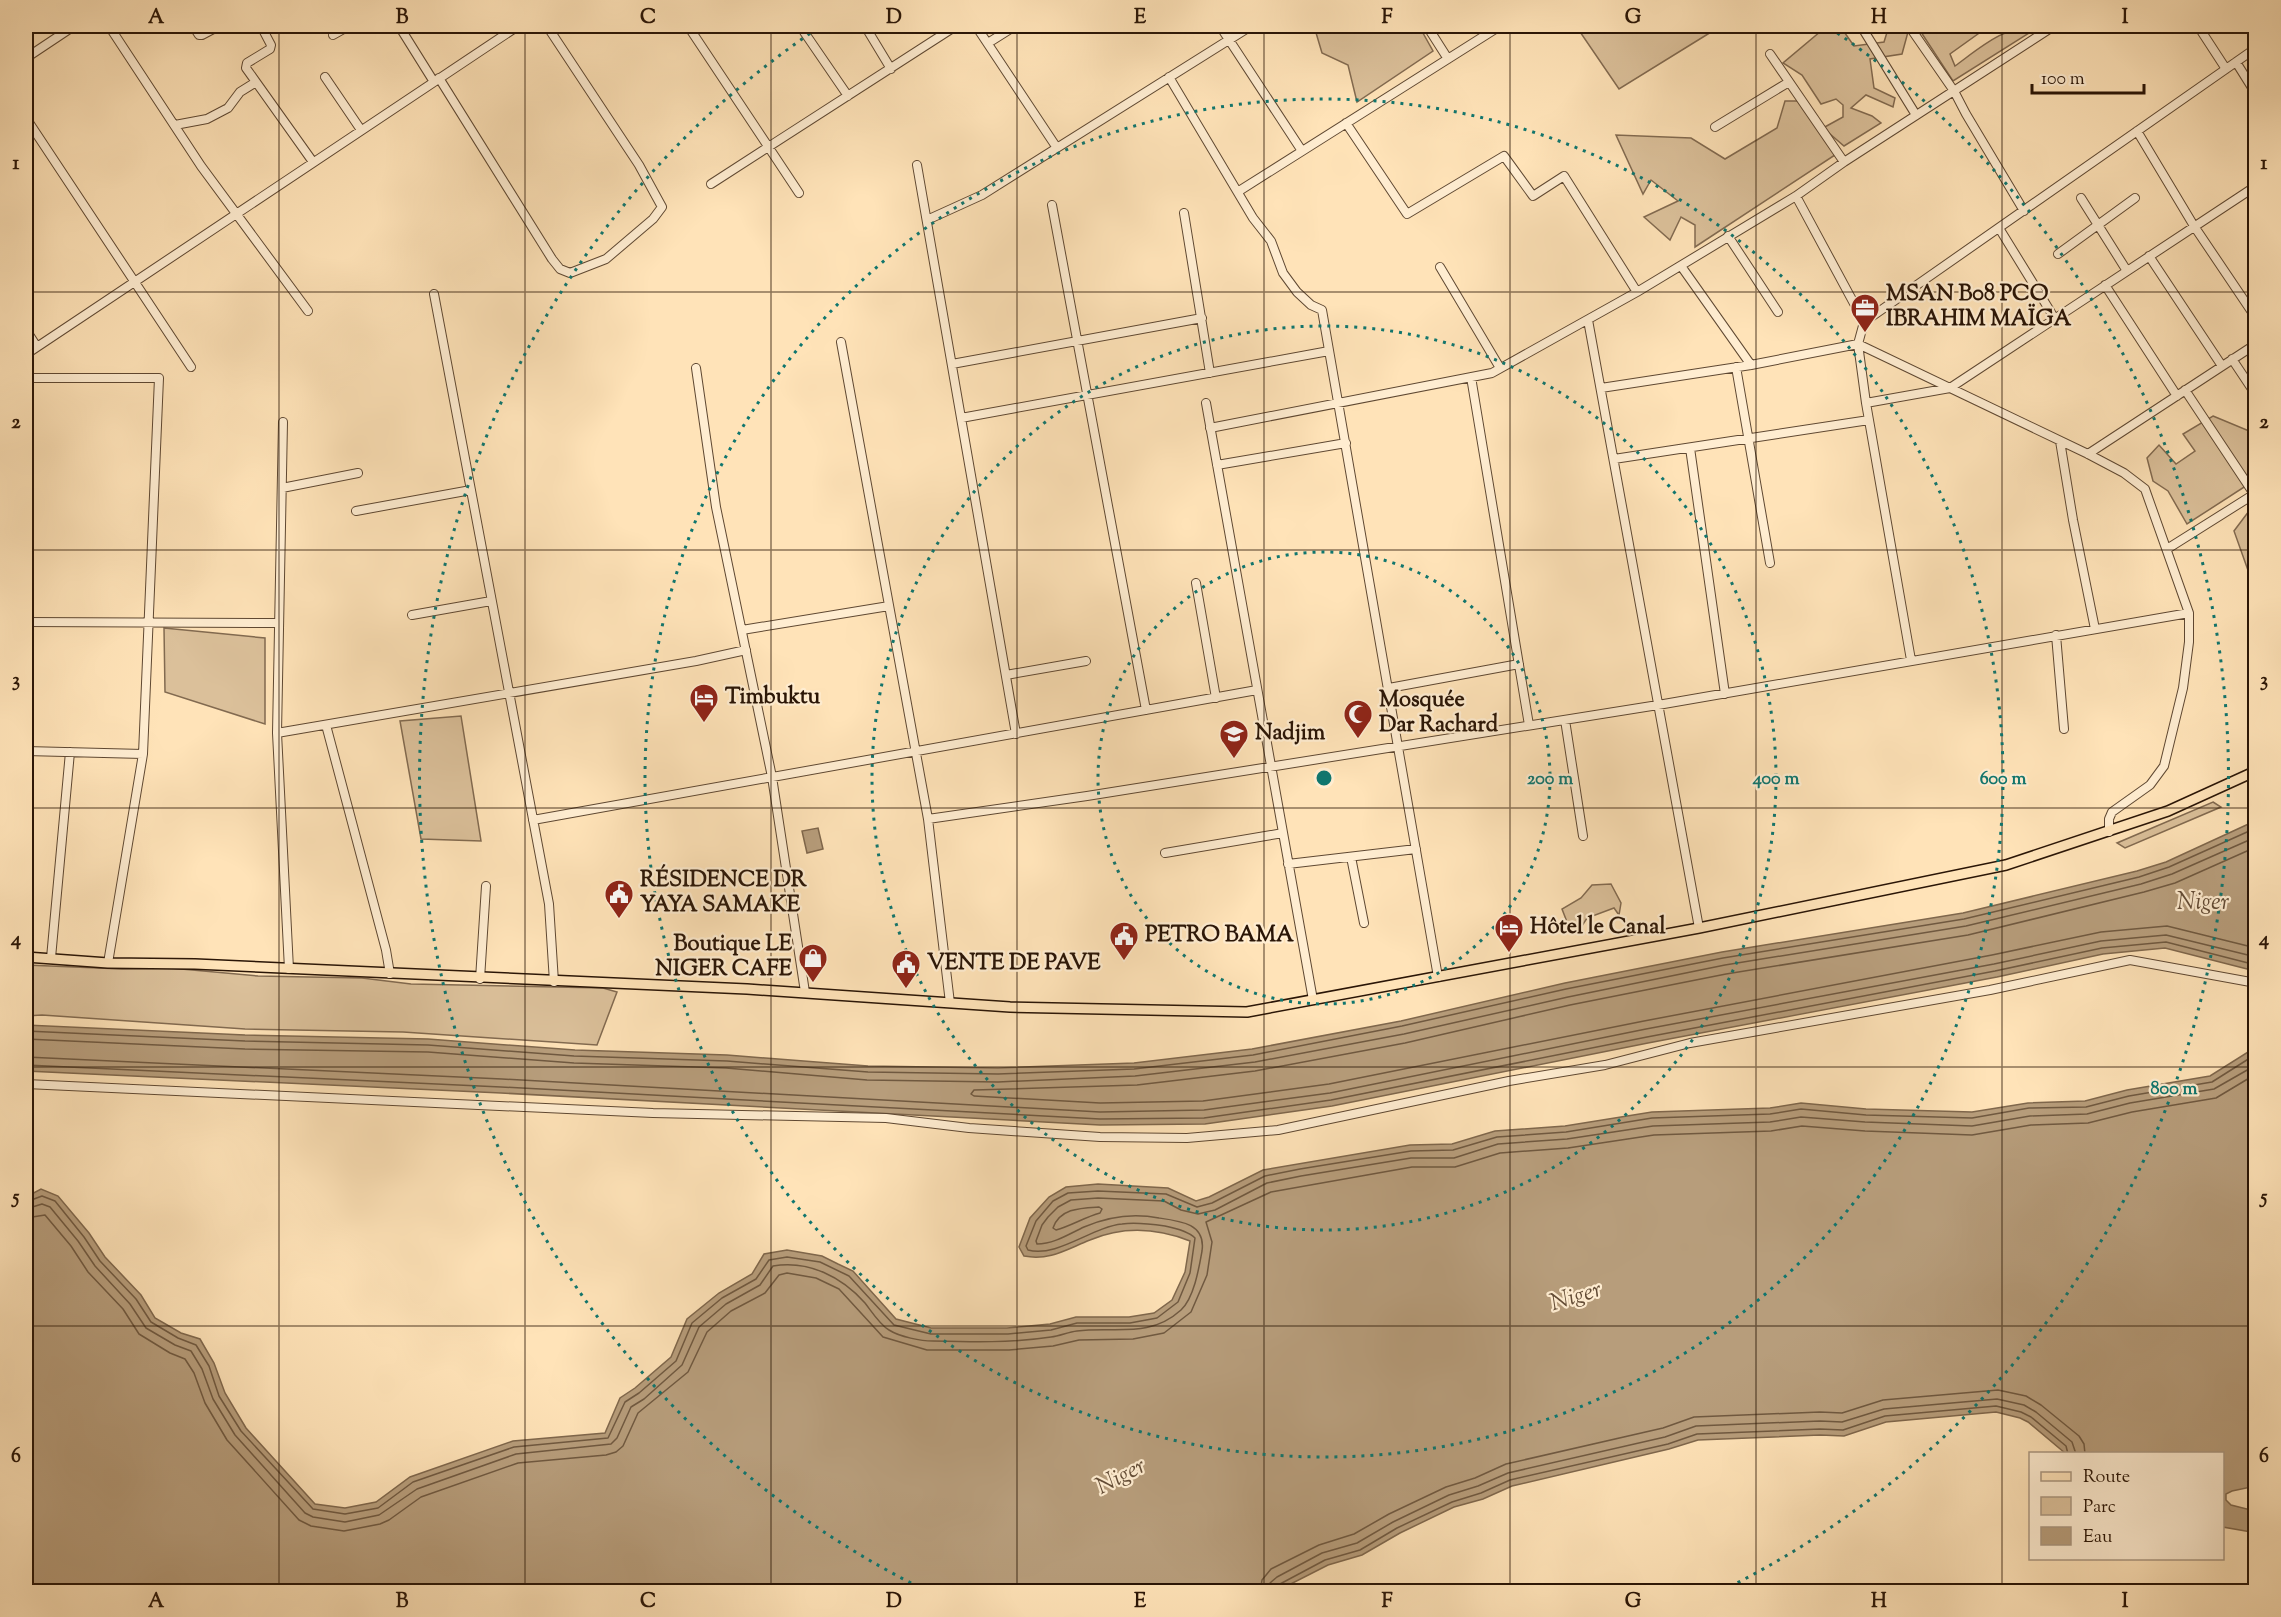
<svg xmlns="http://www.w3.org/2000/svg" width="2281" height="1617" font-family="'Sorts Mill Goudy',serif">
<rect width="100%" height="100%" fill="#ffe3b8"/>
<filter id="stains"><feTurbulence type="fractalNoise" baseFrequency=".00333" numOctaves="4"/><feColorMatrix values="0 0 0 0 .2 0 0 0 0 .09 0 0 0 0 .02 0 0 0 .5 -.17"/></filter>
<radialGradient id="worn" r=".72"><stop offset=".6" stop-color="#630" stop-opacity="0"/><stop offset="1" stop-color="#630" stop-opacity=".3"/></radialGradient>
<path fill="#dbc09a" stroke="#826a50" stroke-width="1.5" d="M1314 26H1419L1433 51 1357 102 1348 65 1322 53Z
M1576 26H1713L1716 29 1619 89Z
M1827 26H1840L1854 46 1884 42 1889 26H1904L1908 32 1902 54 1870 59 1874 88 1895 98 1893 107 1866 95 1851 108 1872 116 1881 123 1844 146 1823 128 1843 117V105L1836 99 1821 104 1802 75 1783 63Z
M1917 26H1989L1950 54 1955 66C1981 47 2005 25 2040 26L1953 81Z
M1785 101H1801L1838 153 1695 247V225L1681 217 1670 240 1644 217 1678 201 1651 180 1643 194 1616 135 1691 138 1725 159 1777 128Z
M2213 416 2254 433 2255 480 2187 524 2168 491 2153 481 2147 458 2159 445 2176 464 2195 451 2183 434Z
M2255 503V502V590L2234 531Z
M164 628 265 638V724L165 692Z
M461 716 481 841 421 839 400 721Z
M2213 802 2221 807 2125 848 2117 843Z
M1611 884 1621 903 1619 915 1614 908 1587 918 1580 929 1569 927 1562 909 1581 898 1592 885Z
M26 965 122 969 170 968 258 976 362 978 411 984 603 988 617 992 597 1045 403 1032 245 1029 42 1015 26 1016Z"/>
<path fill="#b79d7b" stroke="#7f674c" stroke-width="1.5" d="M2255 821V971L2165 948 2103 954 1997 977 1648 1043 1332 1106 1205 1124 1100 1125 501 1093 26 1071V1025L245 1035 428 1039 575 1050 727 1055 868 1066 998 1068 1134 1063 1252 1049 1401 1021 1565 983 1722 952 1963 913 2137 871 2166 862Z
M818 828 823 849 807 853 802 831Z
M2248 1052H2255L2256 1486 2232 1491 2226 1494V1500L2231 1505 2255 1511V1528L2251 1532 2223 1527 2222 1454 2065 1453 2028 1422 2020 1418 1996 1412 1886 1422 1844 1436 1820 1435 1698 1440 1669 1449 1512 1486 1483 1499 1454 1507 1400 1533 1362 1555 1328 1565 1277 1591H26V1197L41 1189 58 1196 89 1233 105 1257 141 1295 155 1318 181 1333 200 1339 214 1363 225 1393 246 1428 315 1504 345 1508 376 1502 410 1477 513 1441 605 1433 620 1398 635 1388 671 1357 687 1319 719 1293 752 1274 764 1254 787 1250 822 1256 838 1264 853 1271 896 1319 931 1328H1007L1050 1324 1076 1317H1129L1154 1313 1172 1300 1185 1272 1190 1241C1157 1228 1123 1226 1090 1240 1067 1249 1050 1261 1024 1256L1019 1247 1030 1218 1049 1197 1066 1187 1098 1184 1168 1188 1196 1201 1209 1197 1263 1170 1410 1145 1452 1144 1495 1131 1565 1126 1652 1112 1770 1108 1801 1103 1866 1109 1972 1112 2028 1103 2085 1101 2127 1090 2210 1076Z"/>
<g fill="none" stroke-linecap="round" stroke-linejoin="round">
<path stroke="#705940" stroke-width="1.5" d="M2256 847 2175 883 2144 892 1968 935 1726 974 1570 1005 1405 1043 1255 1071 1137 1085 974 1090 971 1094 974 1096 1100 1103 1203 1101 1329 1084 1644 1021 1992 955 2101 932 2167 926 2256 948
M26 1031 245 1041 428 1045 574 1056 727 1061 868 1072 998 1074 1134 1069 1253 1055 1402 1026 1566 989 1723 958 1964 919 2139 877 2169 867 2256 828
M26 1039 245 1049 428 1052 574 1063 726 1068 867 1080 998 1082 1135 1076 1255 1062 1404 1034 1568 997 1725 965 1966 926 2141 884 2172 874 2256 837
M26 1057 502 1079 1100 1112 1204 1110 1330 1093 1646 1029 1994 964 2101 941 2166 935 2256 957
M26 1065 501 1087 1100 1119 1204 1118 1331 1100 1647 1037 1995 971 2102 948 2166 942 2256 965
M26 1202 42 1196 55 1201 84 1237 100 1261 136 1299 151 1322 178 1338 196 1345 209 1366 219 1396 241 1431 313 1509 345 1514 378 1508 413 1482 514 1447 608 1438 625 1402 639 1393 676 1361 692 1323 722 1298 756 1279 769 1260 787 1257 820 1262 849 1276 894 1325 931 1334H1008L1051 1330 1077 1323H1130L1157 1318 1178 1302 1190 1273 1195 1238C1188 1231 1175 1228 1165 1226 1151 1224 1136 1222 1122 1224 1092 1227 1057 1258 1028 1250L1026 1246 1036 1221 1053 1201 1068 1193 1098 1191 1166 1194 1197 1207 1212 1203 1265 1176 1300 1169 1411 1151 1453 1150 1497 1137 1566 1132 1652 1118 1770 1114 1801 1109 1866 1115 1972 1118 2029 1108 2086 1107 2129 1096 2212 1082 2250 1058H2256
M1099 1207 1102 1209 1100 1213C1085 1217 1071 1226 1056 1230L1053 1228C1060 1208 1081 1208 1099 1207Z
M26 1209 42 1204 50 1207 78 1241 95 1266 130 1304 146 1328 175 1345 191 1351 202 1369 213 1399 235 1435 305 1513 313 1517 345 1522 379 1515 417 1489 516 1454 611 1444 617 1438 631 1407 644 1399 682 1365 699 1327 726 1304 760 1285 773 1266C809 1260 842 1277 865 1303 872 1312 880 1325 889 1330 900 1337 921 1341 933 1341 972 1342 1012 1343 1051 1337 1060 1336 1068 1332 1077 1331 1115 1326 1149 1339 1181 1310 1194 1298 1199 1268 1202 1251 1206 1224 1181 1221 1159 1218 1134 1213 1107 1217 1084 1227 1069 1234 1054 1244 1037 1244L1036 1241 1042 1225 1048 1217 1058 1207 1071 1200 1098 1198 1164 1201 1181 1210 1198 1214 1215 1210 1267 1183 1301 1176 1411 1158H1454L1498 1144 1567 1139 1653 1126 1770 1122 1801 1117 1865 1122 1972 1126 2030 1116 2087 1114 2130 1103 2214 1089 2256 1065
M26 1218 45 1215 71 1246 88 1272 123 1309 139 1334 170 1353 185 1359 194 1373 205 1403 227 1440 299 1520 311 1526 344 1531 380 1524 389 1520 421 1497 518 1463 606 1455 616 1452 623 1446 638 1413 688 1372 707 1332 731 1311 765 1293 779 1275 787 1273 816 1278 839 1289 883 1337 927 1350H1009L1053 1346 1079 1340 1133 1339 1164 1333 1191 1312 1207 1275 1212 1242 1206 1222 1271 1192 1412 1167H1455L1500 1153 1568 1148 1654 1135 1771 1131 1802 1126 1865 1131 1972 1135 2031 1125 2088 1123 2132 1112 2216 1098 2256 1074
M1260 1592 1262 1580 1271 1569 1319 1545 1354 1534 1389 1514 1446 1487 1475 1478 1506 1464 1663 1428 1694 1417 1820 1412 1842 1413 1883 1400 1998 1390 2026 1396 2041 1405 2079 1436 2084 1444 2085 1454
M1269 1592 1270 1583 1277 1577 1322 1553 1357 1543 1393 1522 1449 1495 1478 1486 1508 1473 1665 1437 1696 1426 1820 1421 1842 1422 1884 1409 1997 1399 2024 1405 2036 1412 2072 1442 2076 1454
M1276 1592 1280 1584 1325 1560 1360 1550 1397 1528 1452 1502 1481 1493 1510 1480 1668 1444 1697 1434 1820 1429 1843 1430 1885 1416 1996 1406 2021 1412 2031 1417 2066 1446 2068 1454"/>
<g stroke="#5f4832" stroke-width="10">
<path id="minor" d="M109 26 201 166 308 311
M193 26 199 35H202L219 26
M399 26 434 82
M688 26 799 193
M800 26 848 96
M865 26 891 69
M976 26 1057 148
M1220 26 1302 151
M1427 26 1448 59
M1861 26 1916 115
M1909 26 1954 91 1966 114 2024 211
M2198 26 2226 69
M333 35 349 26
M988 43 1015 26
M1770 54 1844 162
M26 58 74 26
M2236 62 2256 94
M325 77 361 130
M1169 77 1253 218 1271 241 1283 273 1297 292 1311 305 1322 310 1438 977
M439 78 552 259 560 269 570 273 606 259 653 219 662 207 639 165 547 26
M256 82 246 68 247 63 270 49 271 45 261 26
M26 118 191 367
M1346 123 1407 214 1504 156 1533 196 1564 176 1637 292
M175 125 207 119 228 108 240 92 256 82 313 162
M1715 127 1789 82
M2137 131 2194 226 2256 318
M917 165 1016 734
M711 184 956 26
M1239 191 1500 26
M1796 196 1864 322
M2081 198 2127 271
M1052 205 1146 710
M1184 213 1210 373
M927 220 982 195 1251 26
M1999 228 2055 319
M1728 236 1778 312
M2058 254 2135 198
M2149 256 2222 366
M1681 266 1751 365
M1440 267 1500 368
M2105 285 2177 396
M434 294 549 904 554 982
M1588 320 1699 928
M26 330 37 347
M841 342 928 819 950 1003
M2232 359 2256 395
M952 364 1202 318
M1736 367 1770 563
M696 368 716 507 772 777 805 992
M1471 377 1529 725
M26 378H159L143 754 108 963
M1601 388 1751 365 1858 344 2088 454 2124 473 2145 489 2189 613V642L2183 688 2164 766 2150 785 2112 812 2109 819V832
M2185 390 2254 494
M1206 403 1313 1000
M1866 403 1950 388 2256 186
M961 418 1329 351
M283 422 277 733 289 969
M1210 428 1492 373 1637 292 1796 196 1844 162 2054 26
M2060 441 2073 520 2095 629
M1690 448 1725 694
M2088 454 2256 344
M1614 459 1869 420
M1217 465 1346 443
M26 486 28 353 518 26
M282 488 358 473
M356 511 471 490
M2167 549 2256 493
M1196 583 1216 698
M412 615 491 601
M26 622 279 623
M742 630 889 606
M2056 635 2064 729
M1911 660 1866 403 1858 344 1864 322 2256 48
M1006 675 1086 661
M1389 688 1519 664
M1565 720 1583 836
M326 725 386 950 390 974
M277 733 696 661 746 650
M26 751 143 754
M928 819 1087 796 1658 705 2189 613
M533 820 1257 690
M1165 853 1283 833
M1351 857 1364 923
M1288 864 1416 849
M51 958 70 752
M480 979 486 886
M26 1084 653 1113 886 1118 969 1128 1100 1137 1187 1138 1278 1130 1509 1081 1605 1065 1690 1043 1990 990 2130 960 2256 983"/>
</g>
<g stroke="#2a1506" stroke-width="12">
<path id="major" d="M26 957 108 963 195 964 747 989 1010 1007 1247 1012 1699 928 2006 865 2168 811 2256 771"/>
</g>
<use href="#minor" stroke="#ffedd1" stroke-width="8"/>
<use href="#major" stroke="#ffe3b8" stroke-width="9"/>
</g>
<path fill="none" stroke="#2a1506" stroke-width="1.5" stroke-opacity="0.55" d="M279 26V1592M525 26V1592M771 26V1592M1017 26V1592M1264 26V1592M1510 26V1592M1756 26V1592M2002 26V1592M26 292H2256M26 550H2256M26 808H2256M26 1067H2256M26 1326H2256"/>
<g fill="none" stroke="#0f766e" stroke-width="3" stroke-dasharray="3 6">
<circle cx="1324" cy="778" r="226"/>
<circle cx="1324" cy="778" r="452"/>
<circle cx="1324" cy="778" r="679"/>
<path d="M927 1591A905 905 0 0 1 818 28M1830 28A905 905 0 0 1 1721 1591"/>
</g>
<defs>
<g id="office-pin" transform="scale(1.5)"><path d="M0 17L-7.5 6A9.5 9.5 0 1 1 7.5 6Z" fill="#8f2418" stroke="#ffedd1"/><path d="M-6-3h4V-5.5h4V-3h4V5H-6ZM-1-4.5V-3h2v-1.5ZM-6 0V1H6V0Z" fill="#fff"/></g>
<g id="hotel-pin" transform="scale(1.5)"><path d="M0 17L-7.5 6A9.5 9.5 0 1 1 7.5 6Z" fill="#8f2418" stroke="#ffedd1"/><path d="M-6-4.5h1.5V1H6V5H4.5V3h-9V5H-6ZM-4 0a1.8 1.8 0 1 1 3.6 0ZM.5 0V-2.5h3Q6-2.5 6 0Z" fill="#fff"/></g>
<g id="mosque-pin" transform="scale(1.5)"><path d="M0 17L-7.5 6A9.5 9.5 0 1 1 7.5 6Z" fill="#8f2418" stroke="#ffedd1"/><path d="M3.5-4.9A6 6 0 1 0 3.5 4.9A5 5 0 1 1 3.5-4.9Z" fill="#fff"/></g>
<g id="university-pin" transform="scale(1.5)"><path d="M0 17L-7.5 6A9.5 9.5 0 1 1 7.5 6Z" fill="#8f2418" stroke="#ffedd1"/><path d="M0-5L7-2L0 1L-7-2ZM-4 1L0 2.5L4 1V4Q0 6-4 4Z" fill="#fff"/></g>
<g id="civic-pin" transform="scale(1.5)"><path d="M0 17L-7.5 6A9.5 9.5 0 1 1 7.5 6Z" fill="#8f2418" stroke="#ffedd1"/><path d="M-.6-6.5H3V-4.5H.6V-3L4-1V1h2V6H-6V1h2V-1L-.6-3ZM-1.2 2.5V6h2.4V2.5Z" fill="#fff"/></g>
<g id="shop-pin" transform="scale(1.5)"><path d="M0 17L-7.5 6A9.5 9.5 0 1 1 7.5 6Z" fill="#8f2418" stroke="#ffedd1"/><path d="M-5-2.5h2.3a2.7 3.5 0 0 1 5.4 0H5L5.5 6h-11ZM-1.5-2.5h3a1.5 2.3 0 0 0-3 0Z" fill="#fff"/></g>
</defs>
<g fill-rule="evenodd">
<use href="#office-pin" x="1865" y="308"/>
<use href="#hotel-pin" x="704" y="698"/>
<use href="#mosque-pin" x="1358" y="714"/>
<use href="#university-pin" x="1234" y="734"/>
<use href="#civic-pin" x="619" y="894"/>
<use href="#hotel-pin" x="1509" y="928"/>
<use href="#civic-pin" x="1124" y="936"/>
<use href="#shop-pin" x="813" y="958"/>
<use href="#civic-pin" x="906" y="964"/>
</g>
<g text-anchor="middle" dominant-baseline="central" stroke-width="4.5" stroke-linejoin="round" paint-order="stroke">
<g font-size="22" font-weight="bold" fill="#2a1506" stroke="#ffedd1" text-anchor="start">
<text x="1886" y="295">MSAN B08 PCO<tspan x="1886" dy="25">IBRAHIM MAÏGA</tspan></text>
<text x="725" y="698">Timbuktu</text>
<text x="1379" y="701">Mosquée<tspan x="1379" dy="25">Dar Rachard</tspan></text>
<text x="1255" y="734">Nadjim</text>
<text x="640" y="881">RÉSIDENCE DR<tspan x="640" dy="25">YAYA SAMAKE</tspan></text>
<text x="1530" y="928">Hôtel le Canal</text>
<text x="1145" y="936">PETRO BAMA</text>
<text x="792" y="945" text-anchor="end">Boutique LE<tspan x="792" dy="25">NIGER CAFE</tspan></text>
<text x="927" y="964">VENTE DE PAVE</text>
</g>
<g font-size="24" font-style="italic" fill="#624b35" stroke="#ffedd1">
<text x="2203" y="903">Niger</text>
<text transform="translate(1576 1297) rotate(-17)">Niger</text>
<text transform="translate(1121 1477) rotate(-28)">Niger</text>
</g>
</g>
<circle cx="1324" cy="778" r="9" fill="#0f766e" stroke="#ffedd1" stroke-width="3"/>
<g font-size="18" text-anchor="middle" font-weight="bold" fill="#0f766e" stroke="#ffedd1" stroke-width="4.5" stroke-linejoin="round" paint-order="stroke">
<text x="1550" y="784">200 m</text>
<text x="1776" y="784">400 m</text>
<text x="2003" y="784">600 m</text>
<text x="2174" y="1094">800 m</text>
</g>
<rect width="2281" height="1617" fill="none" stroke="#ffe3b8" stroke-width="66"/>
<rect x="2029" y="1452" width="195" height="108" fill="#ffedd1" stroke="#aa9780" stroke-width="1.5"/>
<rect x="2041" y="1472" width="30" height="9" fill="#ffe3b8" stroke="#aa9780" stroke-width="1.5"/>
<text x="2083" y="1482" font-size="18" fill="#2a1506">Route</text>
<rect x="2041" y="1497" width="30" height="18" fill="#dbc09a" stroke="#aa9780" stroke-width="1.5"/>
<text x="2083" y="1512" font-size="18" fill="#2a1506">Parc</text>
<rect x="2041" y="1527" width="30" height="18" fill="#b79d7b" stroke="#aa9780" stroke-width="1.5"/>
<text x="2083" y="1542" font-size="18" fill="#2a1506">Eau</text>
<path d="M2032 84v9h112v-9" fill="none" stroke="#2a1506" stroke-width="3"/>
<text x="2041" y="84" font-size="18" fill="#2a1506" stroke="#ffedd1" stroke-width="4.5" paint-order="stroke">100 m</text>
<rect x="33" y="33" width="2215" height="1551" fill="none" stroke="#2a1506" stroke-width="2"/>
<g font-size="20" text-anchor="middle" font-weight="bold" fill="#2a1506">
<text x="156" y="23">A</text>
<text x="402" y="23">B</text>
<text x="648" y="23">C</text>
<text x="894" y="23">D</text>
<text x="1140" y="23">E</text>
<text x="1387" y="23">F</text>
<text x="1633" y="23">G</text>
<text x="1879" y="23">H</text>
<text x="2125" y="23">I</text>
<text x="16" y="169">1</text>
<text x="2264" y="169">1</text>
<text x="16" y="428">2</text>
<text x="2264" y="428">2</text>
<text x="16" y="686">3</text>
<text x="2264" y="686">3</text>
<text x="16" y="945">4</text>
<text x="2264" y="945">4</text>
<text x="16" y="1203">5</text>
<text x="2264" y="1203">5</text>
<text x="16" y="1462">6</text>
<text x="2264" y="1462">6</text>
<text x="156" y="1607">A</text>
<text x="402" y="1607">B</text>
<text x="648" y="1607">C</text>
<text x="894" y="1607">D</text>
<text x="1140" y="1607">E</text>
<text x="1387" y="1607">F</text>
<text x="1633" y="1607">G</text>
<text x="1879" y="1607">H</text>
<text x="2125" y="1607">I</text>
</g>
<rect width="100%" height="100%" filter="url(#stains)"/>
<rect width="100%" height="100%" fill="url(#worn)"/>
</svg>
